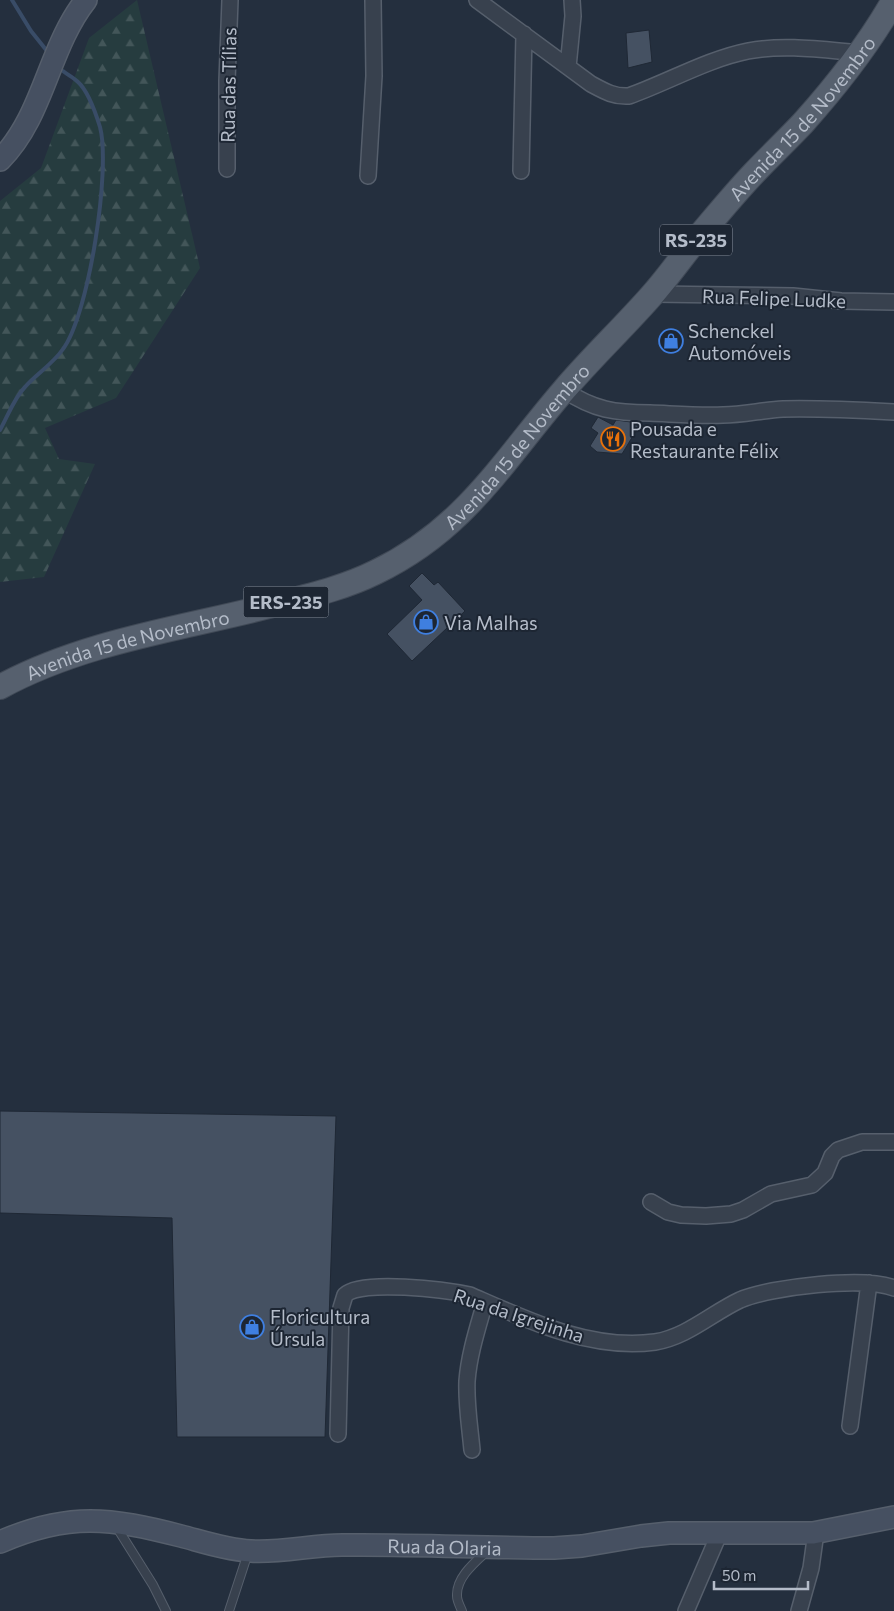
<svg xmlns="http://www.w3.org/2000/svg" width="894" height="1611" font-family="Commissioner,sans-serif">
<defs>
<pattern id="forest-firs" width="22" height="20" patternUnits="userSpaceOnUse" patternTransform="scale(1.25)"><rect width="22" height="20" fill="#263c3f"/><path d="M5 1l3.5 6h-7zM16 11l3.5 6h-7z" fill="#435659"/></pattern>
</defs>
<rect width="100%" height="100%" fill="#242f3e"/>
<path fill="url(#forest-firs)" d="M137 0 200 268 116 398 45 428 59 459 95 464 44 577 0 582V201L41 168 89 38Z"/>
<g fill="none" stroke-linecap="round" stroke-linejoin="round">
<path stroke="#394c67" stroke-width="4" d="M12 0 31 31 47 51
M0 430C8 416 14 398 25 387 36 374 53 364 63 349 89 314 111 169 100 127 96 114 88 91 78 82 74 78 68 75 63 71"/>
</g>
<path fill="#455162" stroke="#1f2835" d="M649 30 652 62 628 68 626 33Z
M598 417 613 425 616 420 631 422 639 426 622 454 597 452 590 446 598 433 591 428Z
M422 573 434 585 438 582 465 611 412 661 387 634 422 600 409 586Z
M0 1111 336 1116 325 1437H177L172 1218 0 1213Z"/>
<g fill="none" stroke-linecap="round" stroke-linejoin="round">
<g stroke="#565f6c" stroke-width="10">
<path id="lane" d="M116 1526 153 1585 166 1611
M229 1611 248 1553
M462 1611C460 1606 457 1601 457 1596 456 1578 474 1563 486 1552"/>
</g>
<g stroke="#565f6c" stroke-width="18">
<path id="street" d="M477 0 591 84C604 91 614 97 629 96 668 82 708 59 748 51 784 44 824 50 860 53
M568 67 573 16 572 0
M227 169V81L230 0
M521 171 524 34
M368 176 374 76 373 0
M653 294 793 296 841 301 894 302
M564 390C594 410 615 413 650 413 675 414 698 416 723 415 743 415 763 410 783 409 820 408 857 410 894 412
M651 1202 668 1212 681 1215 706 1216 731 1214 743 1210 771 1194 812 1185 825 1173 832 1156 838 1150 862 1142H894
M850 1426 869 1283
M338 1434 341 1308 345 1295C361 1279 447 1290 470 1295 527 1320 591 1351 655 1342 687 1337 712 1313 740 1300 770 1287 865 1276 894 1288
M472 1450C470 1428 466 1404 467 1381 469 1354 478 1327 485 1302
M686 1611 720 1532
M799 1611 811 1568 816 1532"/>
</g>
<g stroke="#565f6c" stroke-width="24">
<g id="secondary">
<path d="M0 160C44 116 48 48 86 0"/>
<path id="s1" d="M0 1542C69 1512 111 1518 181 1536 204 1542 228 1550 251 1551 281 1553 312 1545 342 1545 413 1544 484 1548 554 1548L582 1546 641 1536 669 1533H813L894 1517"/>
</g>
</g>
<g stroke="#414a57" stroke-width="26">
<g id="primary">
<path id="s2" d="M0 687C86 640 187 628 281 603 313 595 346 587 376 572 465 529 502 462 564 390 592 357 623 328 652 295 669 276 683 255 700 235 717 215 735 193 754 173 770 156 787 140 803 123 837 85 869 44 894 0"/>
</g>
</g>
<use href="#lane" stroke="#38414e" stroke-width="8"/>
<use href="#street" stroke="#38414e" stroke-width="15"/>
<use href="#secondary" stroke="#465061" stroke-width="21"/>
<use href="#primary" stroke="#56606e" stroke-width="24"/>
</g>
<defs>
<g id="shop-ring" transform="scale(1.25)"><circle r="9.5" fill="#1d2633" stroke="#3f7fe0" stroke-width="1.5"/><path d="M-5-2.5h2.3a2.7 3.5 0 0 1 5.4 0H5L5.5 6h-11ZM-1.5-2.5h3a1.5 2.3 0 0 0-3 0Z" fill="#3f7fe0"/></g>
<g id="restaurant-ring" transform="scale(1.25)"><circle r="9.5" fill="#1d2633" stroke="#e8710a" stroke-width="1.5"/><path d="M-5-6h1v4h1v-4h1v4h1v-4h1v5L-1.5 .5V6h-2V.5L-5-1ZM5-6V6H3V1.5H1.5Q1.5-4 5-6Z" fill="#e8710a"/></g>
</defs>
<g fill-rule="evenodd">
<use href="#shop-ring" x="671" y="341"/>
<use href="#restaurant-ring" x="613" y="439"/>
<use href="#shop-ring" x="426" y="622"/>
<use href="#shop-ring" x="252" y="1327"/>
</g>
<g text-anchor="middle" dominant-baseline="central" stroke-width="4" stroke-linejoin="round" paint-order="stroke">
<g fill="#1d2633" stroke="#878f9c" stroke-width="1">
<rect x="660" y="224.5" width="72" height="31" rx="4"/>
<rect x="243.5" y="586.5" width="85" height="31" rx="4"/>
</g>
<g font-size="18" font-weight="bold" fill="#b4bcc9">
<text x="696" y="240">RS-235</text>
<text x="286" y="602">ERS-235</text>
</g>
<g font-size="19" fill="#b4bcc9" stroke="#1d2633">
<text transform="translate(228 85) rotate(-89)">Rua das Tílias</text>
<text stroke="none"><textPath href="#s2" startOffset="1020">Avenida 15 de Novembro</textPath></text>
<text transform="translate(774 298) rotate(2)">Rua Felipe Ludke</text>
<text stroke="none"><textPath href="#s2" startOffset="585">Avenida 15 de Novembro</textPath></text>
<text stroke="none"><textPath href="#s2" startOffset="135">Avenida 15 de Novembro</textPath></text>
<text transform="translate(519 1315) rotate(18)">Rua da Igrejinha</text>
<text stroke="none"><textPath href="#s1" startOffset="451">Rua da Olaria</textPath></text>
</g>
<g font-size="19" fill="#b4bcc9" stroke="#1d2633" text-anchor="start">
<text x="688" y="330">Schenckel<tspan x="688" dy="22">Automóveis</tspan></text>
<text x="630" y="428">Pousada e<tspan x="630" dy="22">Restaurante Félix</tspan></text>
<text x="444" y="622">Via Malhas</text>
<text x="270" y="1316">Floricultura<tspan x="270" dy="22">Úrsula</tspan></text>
</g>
</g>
<path d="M714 1581v8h94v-8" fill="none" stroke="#b4bcc9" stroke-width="2.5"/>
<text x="722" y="1581" font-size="15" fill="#b4bcc9" stroke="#1d2633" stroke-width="4" paint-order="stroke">50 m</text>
</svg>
